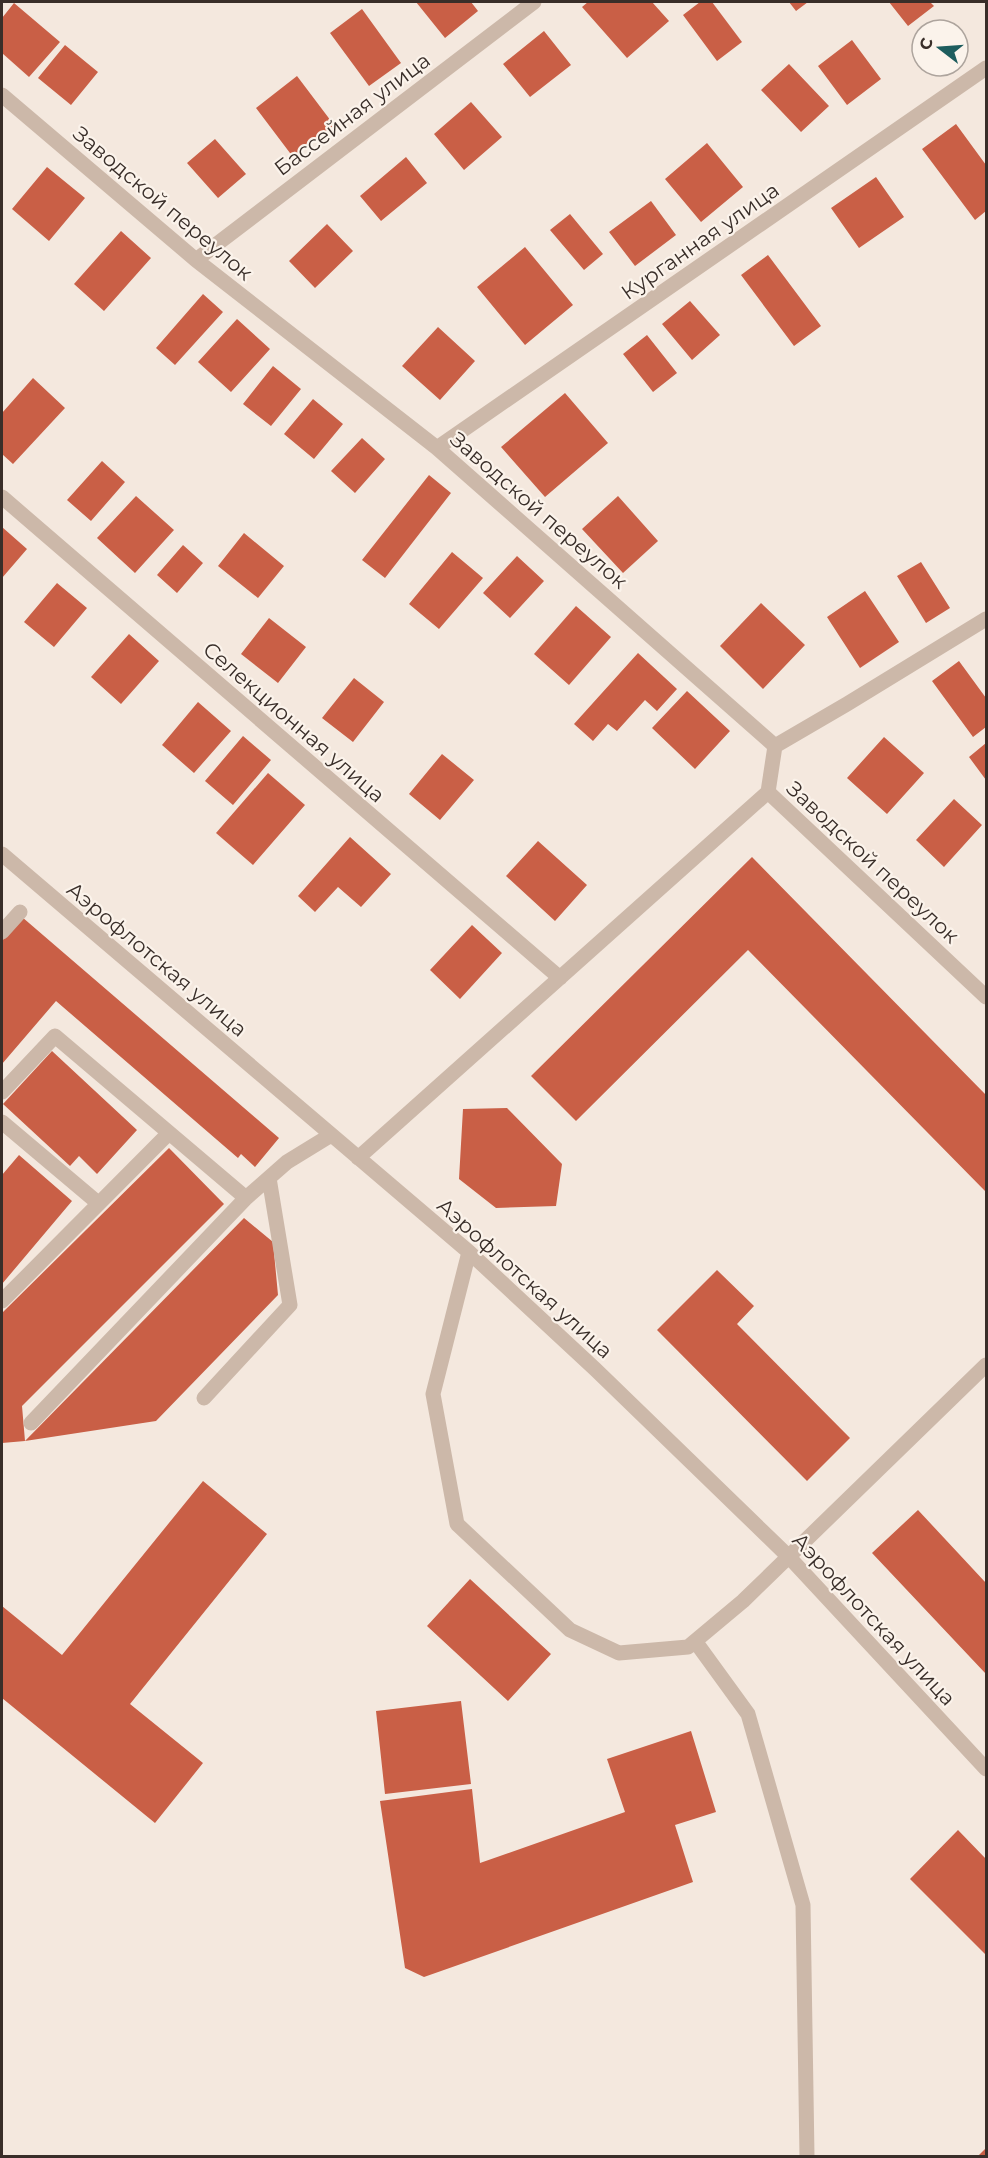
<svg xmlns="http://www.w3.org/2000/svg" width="988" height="2158" font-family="Montserrat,sans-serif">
<rect width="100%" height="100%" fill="#f4e8de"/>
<path fill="#c95f46" d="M416 2H471L478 11 445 38Z
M588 2H652L669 21 627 58 582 7Z
M700 2H712L742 42 717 61 683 15Z
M789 2H808L796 11Z
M889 2H930L934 6 908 26Z
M14 3 60 42 29 77 2 53V18Z
M362 9 401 63 369 86 330 33Z
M544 31 571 65 530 97 503 64Z
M852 40 881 79 847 105 818 66Z
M65 45 98 72 71 105 38 78Z
M789 64 829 106 801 132 761 90Z
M297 76 334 125 293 157 256 108Z
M471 102 502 137 464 170 434 134Z
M956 124 986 165V211L975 220 922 149Z
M215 139 246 174 218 198 187 163Z
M707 143 743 187 701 222 665 179Z
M406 157 427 183 381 221 360 196Z
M47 167 85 198 49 241 12 209Z
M876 177 904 217 859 248 831 208Z
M651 201 676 235 635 266 609 232Z
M570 214 603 254 584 270 550 230Z
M327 224 353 251 315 288 289 261Z
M121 231 151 258 104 311 74 284Z
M525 247 573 305 525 345 477 287Z
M768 255 821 326 794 346 741 275Z
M203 294 223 312 175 365 156 348Z
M690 301 720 335 692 360 662 324Z
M237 319 270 349 231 392 198 362Z
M438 327 475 361 440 400 402 366Z
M647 335 677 373 653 392 623 354Z
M273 366 301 389 271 426 243 404Z
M33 378 65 408 13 464 2 454V413Z
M565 393 608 443 545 497 501 447Z
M313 399 343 424 314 459 284 434Z
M362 438 385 459 355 493 331 471Z
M102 461 125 482 91 521 67 500Z
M429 475 451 493 385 578 362 560Z
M136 496 174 530 135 573 97 538Z
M618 496 658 541 623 573 582 529Z
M2 527 27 549 2 578Z
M244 533 284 566 258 598 218 566Z
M183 545 203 563 177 593 157 575Z
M452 552 483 578 439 629 409 604Z
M517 556 544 581 510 618 483 593Z
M921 562 950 608 926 623 897 576Z
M57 583 87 608 54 647 24 622Z
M865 591 899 642 860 668 827 617Z
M761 603 805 645 763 689 720 646Z
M576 606 611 637 569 685 534 654Z
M269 618 306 647 278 683 241 654Z
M129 634 159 661 121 704 91 677Z
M638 653 677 689 657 711 645 700 617 731 608 724 593 741 574 724Z
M959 661 986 698V727L973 737 932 681Z
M354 678 384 702 353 742 322 718Z
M687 691 730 731 695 769 652 728Z
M198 702 231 731 194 773 162 745Z
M243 736 271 760 233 805 205 781Z
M884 737 924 773 887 814 847 778Z
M986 743V780L969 757Z
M442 754 474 780 440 820 409 794Z
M268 773 305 805 253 865 216 833Z
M954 799 982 825 944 867 916 840Z
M350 837 391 874 361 907 338 887 315 912 298 896Z
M538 841 587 885 555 921 506 876Z
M752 857 986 1095V1192L748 950 576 1121 531 1076Z
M22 917 279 1138 255 1167 241 1154 238 1158 56 1001 2 1064V941Z
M472 925 502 953 460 999 430 970Z
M52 1051 137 1130 97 1174 79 1156 70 1166 3 1104Z
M507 1108 562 1164 556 1206 496 1208 459 1179 463 1109Z
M169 1148 224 1204 22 1406 25 1441 2 1443V1313Z
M19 1155 72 1201 2 1284V1175Z
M244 1218 273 1242 278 1295 156 1421 25 1441Z
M717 1270 754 1306 737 1324 850 1438 807 1481 657 1330Z
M203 1481 267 1534 130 1704 203 1763 155 1823 2 1698V1606L62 1655Z
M918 1510 986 1583V1674L872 1553Z
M470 1579 551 1654 508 1701 427 1626Z
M461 1701 471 1784 385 1794 376 1711Z
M691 1731 716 1812 675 1825 693 1882 424 1977 405 1968 380 1801 472 1789 480 1863 625 1812 607 1759Z
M958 1830 986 1859V1955L910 1879Z
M986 2148V2156H978Z"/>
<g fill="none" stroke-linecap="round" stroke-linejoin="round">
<path stroke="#ccb8a9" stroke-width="15" d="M2 95 196 260 437 448 775 746 768 792 986 997
M196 260 534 2
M437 448 986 68
M2 497 560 978
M775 746 847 704 986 619
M2 854 469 1252 595 1369 789 1557 986 1769
M2 932 20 912
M2 1092 55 1036 246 1198 287 1162 331 1135
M2 1122 98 1203
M358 1158 768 792
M469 1252 433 1394 457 1524 570 1630 619 1653 688 1647 743 1601 986 1365
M2 1301 169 1133
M204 1398 290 1305 269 1178
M31 1423 246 1198
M695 1641 748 1714 803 1905 807 2156"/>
</g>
<g text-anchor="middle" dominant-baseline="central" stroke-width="4.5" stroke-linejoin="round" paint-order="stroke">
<g font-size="21" fill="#392e29" stroke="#fbf3eb">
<text transform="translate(352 114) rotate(-37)">Бассейная улица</text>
<text transform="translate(163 203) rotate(40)">Заводской переулок</text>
<text transform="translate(700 241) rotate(-35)">Курганная улица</text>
<text transform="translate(539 510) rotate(41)">Заводской переулок</text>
<text transform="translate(294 722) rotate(41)">Селекционная улица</text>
<text transform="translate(873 862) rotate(43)">Заводской переулок</text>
<text transform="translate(157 959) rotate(40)">Аэрофлотская улица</text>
<text transform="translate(525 1278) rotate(42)">Аэрофлотская улица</text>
<text transform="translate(874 1619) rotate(47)">Аэрофлотская улица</text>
</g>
</g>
<rect width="988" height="2158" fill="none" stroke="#392e29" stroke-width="6"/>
<g transform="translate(940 48) rotate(287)"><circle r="28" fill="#fbf3eb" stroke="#ada49d" stroke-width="1.5"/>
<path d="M0-4.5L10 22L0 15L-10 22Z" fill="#1d5c5d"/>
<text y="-9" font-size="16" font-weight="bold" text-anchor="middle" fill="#392e29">С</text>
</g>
</svg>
